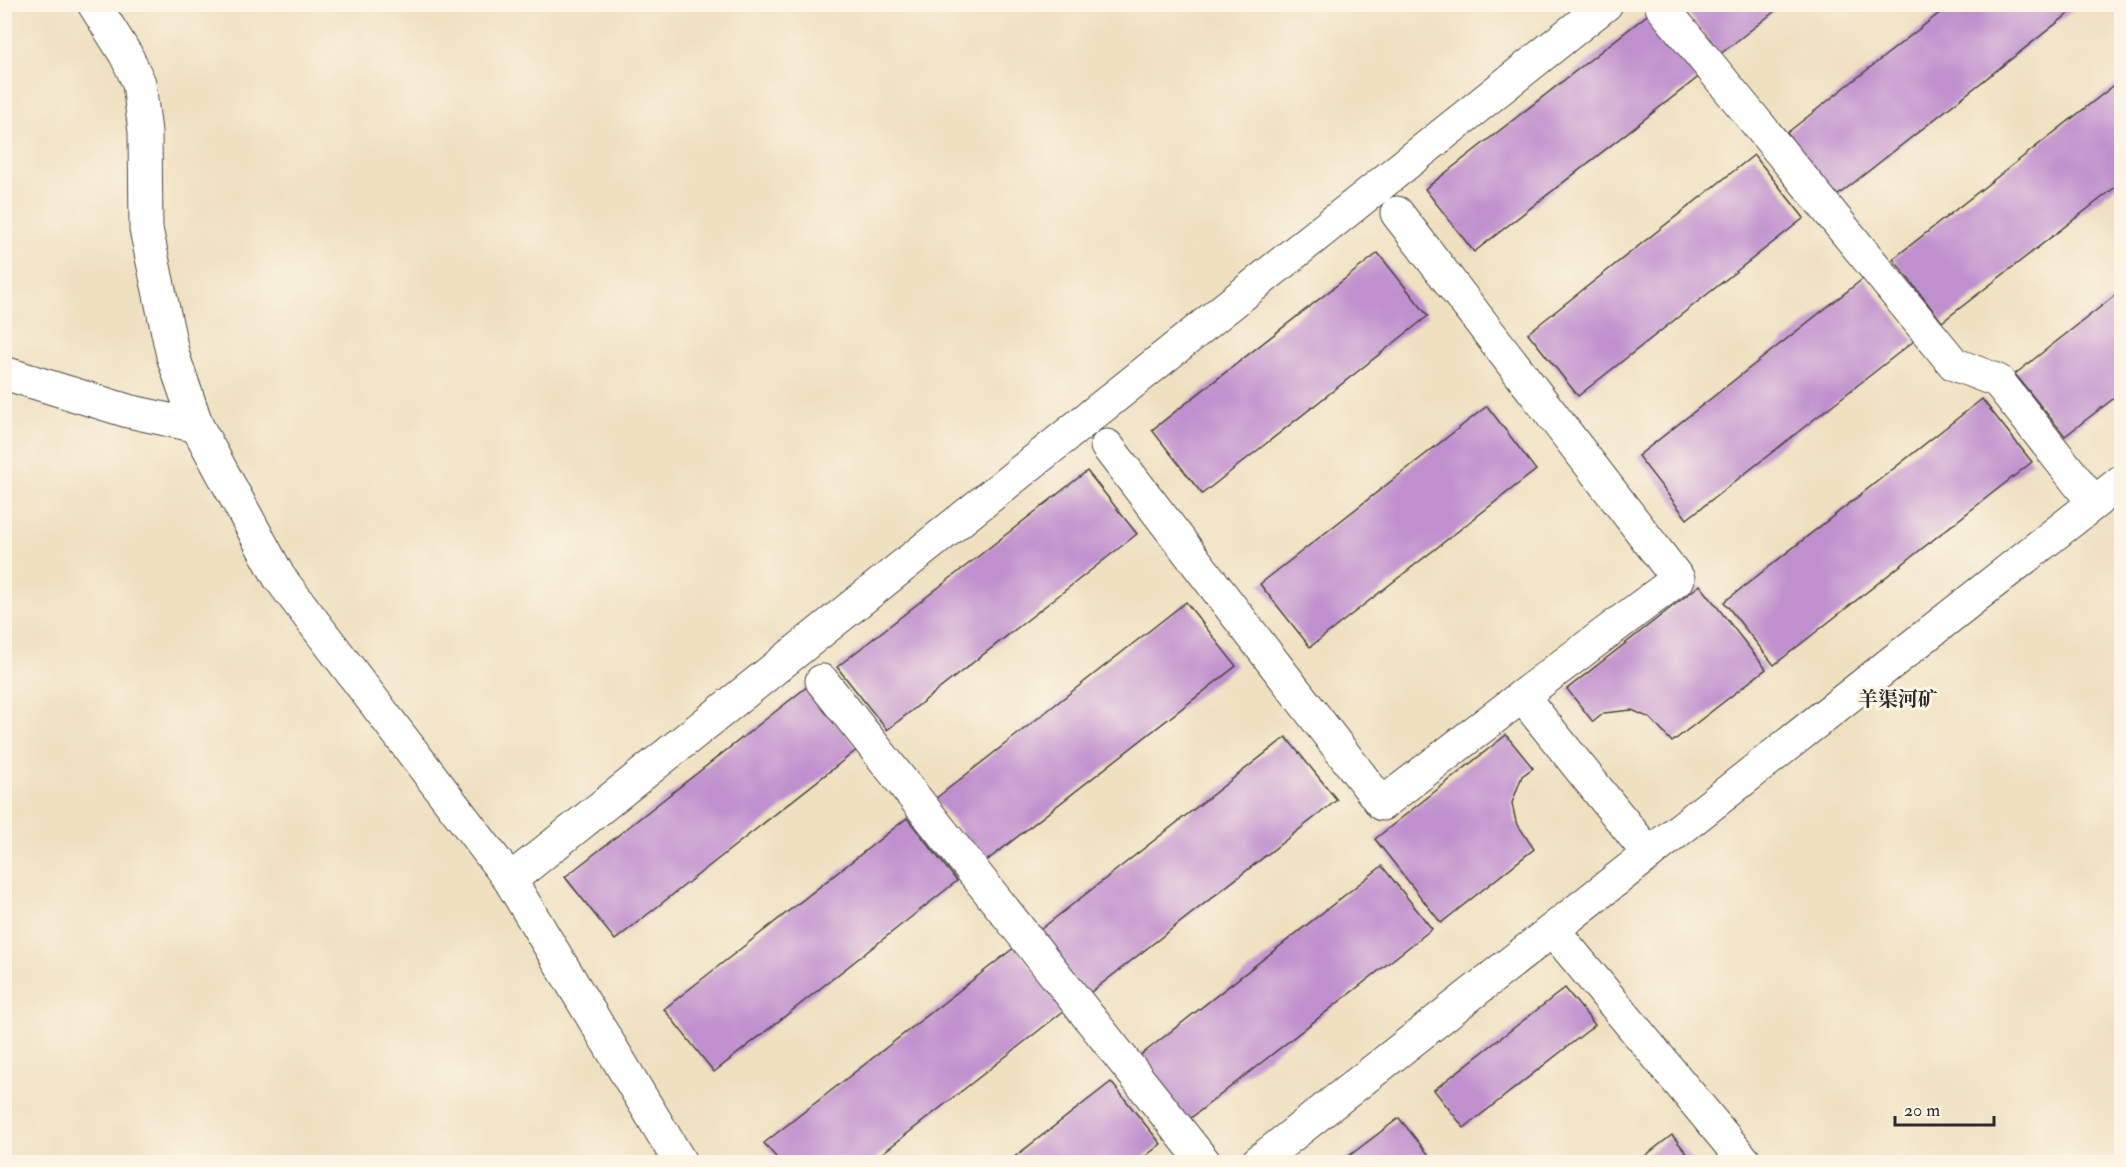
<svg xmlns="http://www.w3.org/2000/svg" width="2126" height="1167" font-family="'IM FELL Double Pica','Noto Serif SC',serif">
<rect width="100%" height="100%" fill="#fcf5e5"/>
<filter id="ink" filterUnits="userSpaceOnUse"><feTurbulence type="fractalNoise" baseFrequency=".0167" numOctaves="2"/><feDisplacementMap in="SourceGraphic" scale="12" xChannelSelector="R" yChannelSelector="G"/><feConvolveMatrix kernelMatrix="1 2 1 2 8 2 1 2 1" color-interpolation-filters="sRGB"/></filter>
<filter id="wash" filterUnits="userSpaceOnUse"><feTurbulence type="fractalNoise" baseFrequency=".008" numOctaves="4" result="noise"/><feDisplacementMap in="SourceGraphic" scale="24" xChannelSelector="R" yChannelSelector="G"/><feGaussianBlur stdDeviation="1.35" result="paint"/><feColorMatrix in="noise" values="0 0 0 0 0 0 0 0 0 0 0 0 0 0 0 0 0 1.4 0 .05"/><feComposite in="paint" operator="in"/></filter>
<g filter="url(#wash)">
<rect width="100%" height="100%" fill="#efe0c0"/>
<g id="blocks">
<path fill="#c090ce" d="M1682 4H1784L1719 55Z
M1951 4H2081L1833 199 1783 136Z
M1651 12 1701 75 1474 252 1425 189Z
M2122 79V182L1942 322 1893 259Z
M1754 155 1804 218 1578 396 1528 333Z
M1378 253 1428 316 1202 494 1152 430Z
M1864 278 1914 341 1687 519 1638 456Z
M2122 290V392L2065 436 2015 374Z
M1982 399 2032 462 1774 665 1724 602Z
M1487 406 1536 470 1310 647 1260 584Z
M1087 471 1137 534 887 730 837 667Z
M1700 585 1766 669 1672 742 1650 718 1632 710 1604 713 1593 722 1567 689Z
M1186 602 1236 666 985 862 935 799Z
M808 686 858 749 615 940 565 877Z
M1506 735 1533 768 1522 776 1512 803 1516 822 1534 849 1441 923 1375 839Z
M1286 737 1337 800 1086 996 1036 933Z
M907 818 957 881 714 1072 664 1009Z
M1382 866 1432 929 1187 1121 1137 1058Z
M1015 947 1065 1010 871 1162H780L764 1143Z
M1565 988 1595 1025 1464 1128 1434 1090Z
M1111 1082 1161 1144 1138 1162H1008Z
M1399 1118 1429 1155 1419 1162H1341Z
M1672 1135 1694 1162H1637Z"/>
</g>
</g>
<g filter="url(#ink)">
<use href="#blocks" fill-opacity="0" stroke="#484641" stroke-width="1.5"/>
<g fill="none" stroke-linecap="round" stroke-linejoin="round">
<g stroke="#484641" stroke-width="35">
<path id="minor" d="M94 4 126 55 139 83 145 132 146 229 173 356 197 426 279 577 510 880 680 1162
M1662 7 1954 364 1998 381 2094 503
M1397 213 1678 579 1522 696 1649 854
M4 373 128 411 197 426
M1107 446 1382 804 1522 696
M822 681 1204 1162
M510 880 1606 4
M1553 930 1745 1162
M1258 1162 2122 481"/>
</g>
<use href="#minor" stroke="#fff" stroke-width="33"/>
</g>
</g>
<g text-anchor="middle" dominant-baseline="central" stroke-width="6" stroke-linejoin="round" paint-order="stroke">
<g font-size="20" font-weight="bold" fill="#2b2b2b" stroke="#fcf5e5">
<text x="1898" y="699">羊渠河矿</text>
</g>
</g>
<rect width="2126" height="1167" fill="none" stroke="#fcf5e5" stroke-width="24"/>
<path d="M1895 1116v9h99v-9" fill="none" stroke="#2b2b2b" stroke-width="3"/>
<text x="1904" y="1116" font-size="18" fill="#2b2b2b" stroke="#fcf5e5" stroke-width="4.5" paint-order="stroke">20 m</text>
</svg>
